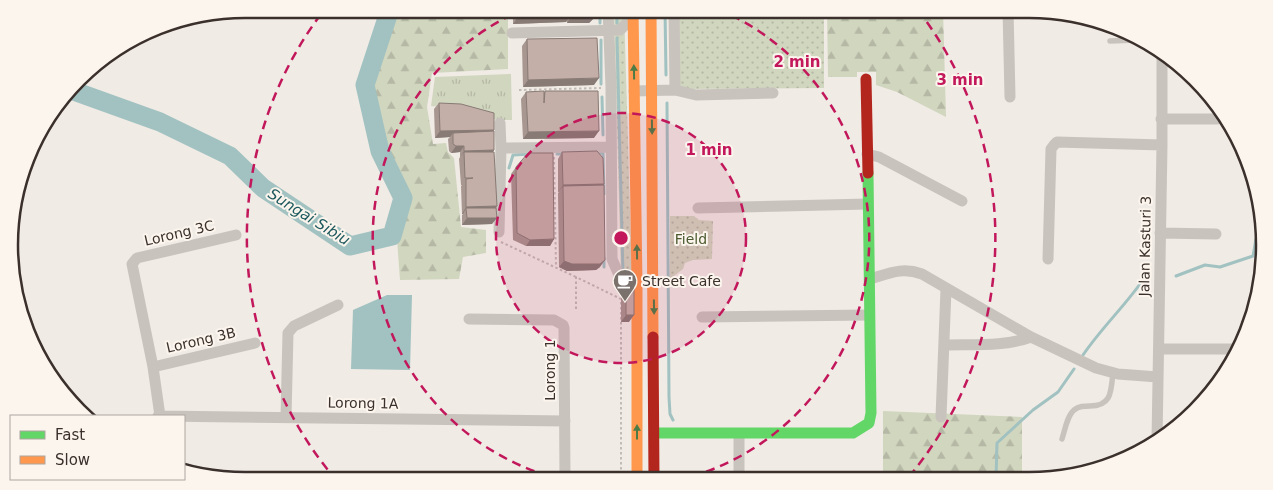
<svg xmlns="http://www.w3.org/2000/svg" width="1273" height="490" font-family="'DejaVu Sans',sans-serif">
<defs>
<pattern id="grass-tufts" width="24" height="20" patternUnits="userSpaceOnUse" patternTransform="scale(1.25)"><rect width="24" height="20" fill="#d1d6bf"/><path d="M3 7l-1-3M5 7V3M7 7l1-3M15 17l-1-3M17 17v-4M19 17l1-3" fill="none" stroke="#b4b8a4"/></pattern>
<pattern id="forest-firs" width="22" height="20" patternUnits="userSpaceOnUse" patternTransform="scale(1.25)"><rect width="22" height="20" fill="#d1d6bf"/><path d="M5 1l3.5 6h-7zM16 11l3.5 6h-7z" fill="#b4b8a4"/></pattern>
<pattern id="park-dots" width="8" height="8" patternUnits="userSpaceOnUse" patternTransform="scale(1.25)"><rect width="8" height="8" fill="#d1d6bf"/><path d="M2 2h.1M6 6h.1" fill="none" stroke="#b4b8a4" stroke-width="1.8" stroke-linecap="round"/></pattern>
</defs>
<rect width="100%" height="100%" fill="#f0ebe5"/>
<path fill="url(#grass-tufts)" d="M511 74 512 120H496L483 112 431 106 435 77Z"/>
<path fill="url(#forest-firs)" d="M394 9H508V69L432 73 427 107 433 144 446 143 448 152 454 158 461 227 486 230V253L463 257 459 279 400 280 397 239 406 196 385 152 368 87 393 17Z
M827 9H943L946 117 897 92 876 85V72H857V77H828Z
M883 411 1022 417V479L883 480Z"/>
<path fill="url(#park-dots)" d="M614 9H624L632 278 621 276Z
M678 9H824V88L679 89Z
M670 216H694L699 220 713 221 712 259 693 260 685 263 683 269 670 279Z"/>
<path fill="#a1c2c1" d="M387 295H412L410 370 351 369 353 310Z"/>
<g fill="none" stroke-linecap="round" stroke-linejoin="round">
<path stroke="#a1c2c1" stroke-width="3" d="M600 9V23
M617 9V23
M665 9 666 75
M617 38 623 274
M601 40V84
M602 97 603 135
M667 103 669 397 670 414 673 420
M596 153H603L604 194
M557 154H564
M509 168 513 155 531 154
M604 258V267
M1176 276 1205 265 1220 267 1253 256 1256 239 1261 233
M1083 355C1102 327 1127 304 1145 277
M996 479 997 443 1033 410 1058 392 1074 369"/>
<path stroke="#a1c2c1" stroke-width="19" d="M71 90 160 122 230 156 263 188 350 246 392 236 403 198 380 151 365 85 390 9"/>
<path stroke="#c2bbb6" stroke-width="2" stroke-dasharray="2.5 2.5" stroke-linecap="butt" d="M519 90 601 88
M554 157 556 267
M501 242 576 277
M576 309V277L621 299V480"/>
<path stroke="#c9c3be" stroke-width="5.5" d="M1110 41 1136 40
M1062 439C1065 430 1067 416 1074 410 1079 406 1084 406 1090 406 1112 406 1111 391 1113 372"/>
<path stroke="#c9c3be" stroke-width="11" d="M608 9 611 87 612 259 619 275 637 285
M674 9 675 90 696 95 773 93
M1008 9 1010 97
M512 33 620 30 629 21 633 14
M634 91 675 90
M1161 119H1217
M501 148 610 147
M867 154 879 157 962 201
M698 208 868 204
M499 232 501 148 500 123
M1160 233 1216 234
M1048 259 1051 149 1054 145 1057 142 1162 145
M870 279C890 273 902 267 922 274L1031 337 1096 368 1118 374 1158 377
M702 317 869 315
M469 319 554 320 563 325 564 328 565 480
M944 345C972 344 1004 347 1031 337
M1159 349H1237
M153 367 255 343
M158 416 565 421
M160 416 153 367 132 264 137 258 236 235
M286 417 288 333 294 326 338 305
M941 417 946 289
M739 434V480
M1157 440 1162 145V53"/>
<path stroke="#63d668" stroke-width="11" d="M655 433H853L869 423 871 413 868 173"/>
<path stroke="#ff974d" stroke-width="11" d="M633 9 637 285V480
M651 9 653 337"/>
<path stroke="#b3261e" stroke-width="11" d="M866 79 868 173
M653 337 654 480"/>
</g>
<path fill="#a89690" d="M513 9H602L599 13 589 23H567V21L566 22 513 24Z
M527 39 594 85 523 87 522 46Z
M545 91 594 138 523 139 521 99 526 92 544 93Z
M439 103 494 130 493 131 494 150 493 152 497 206 492 224 462 225V215L463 214H462L461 186 462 185H461L459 159 460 157V152L451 153 449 151 448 139 450 137 435 138 434 109Z
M562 152 603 185 600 267 596 270 567 271 559 267 558 193 559 192H558V159Z
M516 167 554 239 550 246H526L513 240 511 174Z
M626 289 629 322H621V295Z"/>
<path fill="#887a75" d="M602 9 599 13 589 23H567L571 16Z
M575 10 566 22 513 24 522 11Z
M599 78 594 85 523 87 528 80Z
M494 130 489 137 453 133 450 137 435 138 440 131Z
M599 131 594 138 523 139 528 132Z
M456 146H464L460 152 451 153Z
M494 150 490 157 464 152 460 157 464 151Z
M604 184 599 191 563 186 558 192 563 185Z
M497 206 492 213 466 208 463 214H462L466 207Z
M467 218H497L492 224 462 225Z
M554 239 550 246H526L530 240Z
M605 260 600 267 596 270 567 271 559 267 564 261Z
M626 315H634L629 322H621Z"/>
<path fill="#c3afa7" stroke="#887a75" d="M522 9H575V10L522 11Z
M575 9H601L593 16H571V14Z
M597 38 599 78 528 80 527 39Z
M544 91V103L545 91H598L599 131 528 132 526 92Z
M439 103 461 104 494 113V130L440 131Z
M494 131V150L464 151V146H456L453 144V133Z
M597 151 603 158 604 184 563 185 562 152Z
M464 152H494L497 206 466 207V179L473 178H465Z
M528 153H553L554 239 530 240 517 233 516 167Z
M604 185 605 260 600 264H572L564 261 563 186Z
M466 208H496L497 218H467Z
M626 289H634V315H626Z"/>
<defs><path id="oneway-solid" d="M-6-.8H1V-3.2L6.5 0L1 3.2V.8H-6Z" transform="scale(1.25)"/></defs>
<g fill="#4d7b46">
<use href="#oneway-solid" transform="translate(634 72) rotate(-91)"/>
<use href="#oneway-solid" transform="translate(652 127) rotate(89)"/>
<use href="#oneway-solid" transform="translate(637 252) rotate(-91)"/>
<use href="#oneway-solid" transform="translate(654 307) rotate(89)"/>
<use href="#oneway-solid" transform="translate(637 432) rotate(-90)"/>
</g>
<circle cx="621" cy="238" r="125" fill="#c2185b" fill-opacity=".12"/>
<g fill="none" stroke="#c2185b" stroke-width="2.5" stroke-dasharray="9 6">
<circle cx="621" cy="238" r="125"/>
<path d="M563 480A249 249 0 0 1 524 9M718 9A249 249 0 0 1 679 480"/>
<path d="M337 481A374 374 0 0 1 324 10M918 10A374 374 0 0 1 908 478"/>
</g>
<defs>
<g id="cafe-pin" transform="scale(1.25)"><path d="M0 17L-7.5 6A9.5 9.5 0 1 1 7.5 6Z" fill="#7a716c" stroke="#fbf5ee"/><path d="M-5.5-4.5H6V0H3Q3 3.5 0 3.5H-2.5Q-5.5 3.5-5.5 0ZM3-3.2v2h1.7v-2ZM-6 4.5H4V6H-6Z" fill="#fff"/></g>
</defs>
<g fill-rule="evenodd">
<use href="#cafe-pin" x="625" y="281"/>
</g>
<g text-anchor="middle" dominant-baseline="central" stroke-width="4" stroke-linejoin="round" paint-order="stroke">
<g font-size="14" fill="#3b302b" stroke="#fbf5ee">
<text transform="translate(179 233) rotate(-13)">Lorong 3C</text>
<text transform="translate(1145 246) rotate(-89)">Jalan Kasturi 3</text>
<text transform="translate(201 340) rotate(-13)">Lorong 3B</text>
<text transform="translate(550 370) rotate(-90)">Lorong 1</text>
<text transform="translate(363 403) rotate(1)">Lorong 1A</text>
</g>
<g font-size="14" fill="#4a5a2e" stroke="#fbf5ee">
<text x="691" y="239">Field</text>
</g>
<g font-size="14" fill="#3b302b" stroke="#fbf5ee" text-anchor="start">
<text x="642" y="281">Street Cafe</text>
</g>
<g font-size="15" font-style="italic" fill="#1f5a5e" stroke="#fbf5ee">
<text transform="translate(309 217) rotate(32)">Sungai Sibiu</text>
</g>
</g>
<path d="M0 0H1273V490H0ZM245 18H1029A227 227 0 0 1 1256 245V245A227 227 0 0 1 1029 472H245A227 227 0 0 1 18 245V245A227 227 0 0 1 245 18Z" fill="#fbf5ee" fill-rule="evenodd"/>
<path fill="none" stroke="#3b302b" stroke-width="2.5" d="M245 18H1029A227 227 0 0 1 1256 245V245A227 227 0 0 1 1029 472H245A227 227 0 0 1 18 245V245A227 227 0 0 1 245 18Z"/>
<circle cx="621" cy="238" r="8" fill="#c2185b" stroke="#fbf5ee" stroke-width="2.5"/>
<g font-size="15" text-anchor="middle" font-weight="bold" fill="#c2185b" stroke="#fbf5ee" stroke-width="4" stroke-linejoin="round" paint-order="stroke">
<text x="797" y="67">2 min</text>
<text x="960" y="85">3 min</text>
<text x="709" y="155">1 min</text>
</g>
<rect x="10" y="415" width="175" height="65" fill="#fbf5ee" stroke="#aea6a0"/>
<rect x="20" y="431" width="25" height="8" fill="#63d668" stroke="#aea6a0"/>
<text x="55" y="440" font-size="15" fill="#3b302b">Fast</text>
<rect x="20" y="456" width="25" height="8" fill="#ff974d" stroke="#aea6a0"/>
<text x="55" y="465" font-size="15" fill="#3b302b">Slow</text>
</svg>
